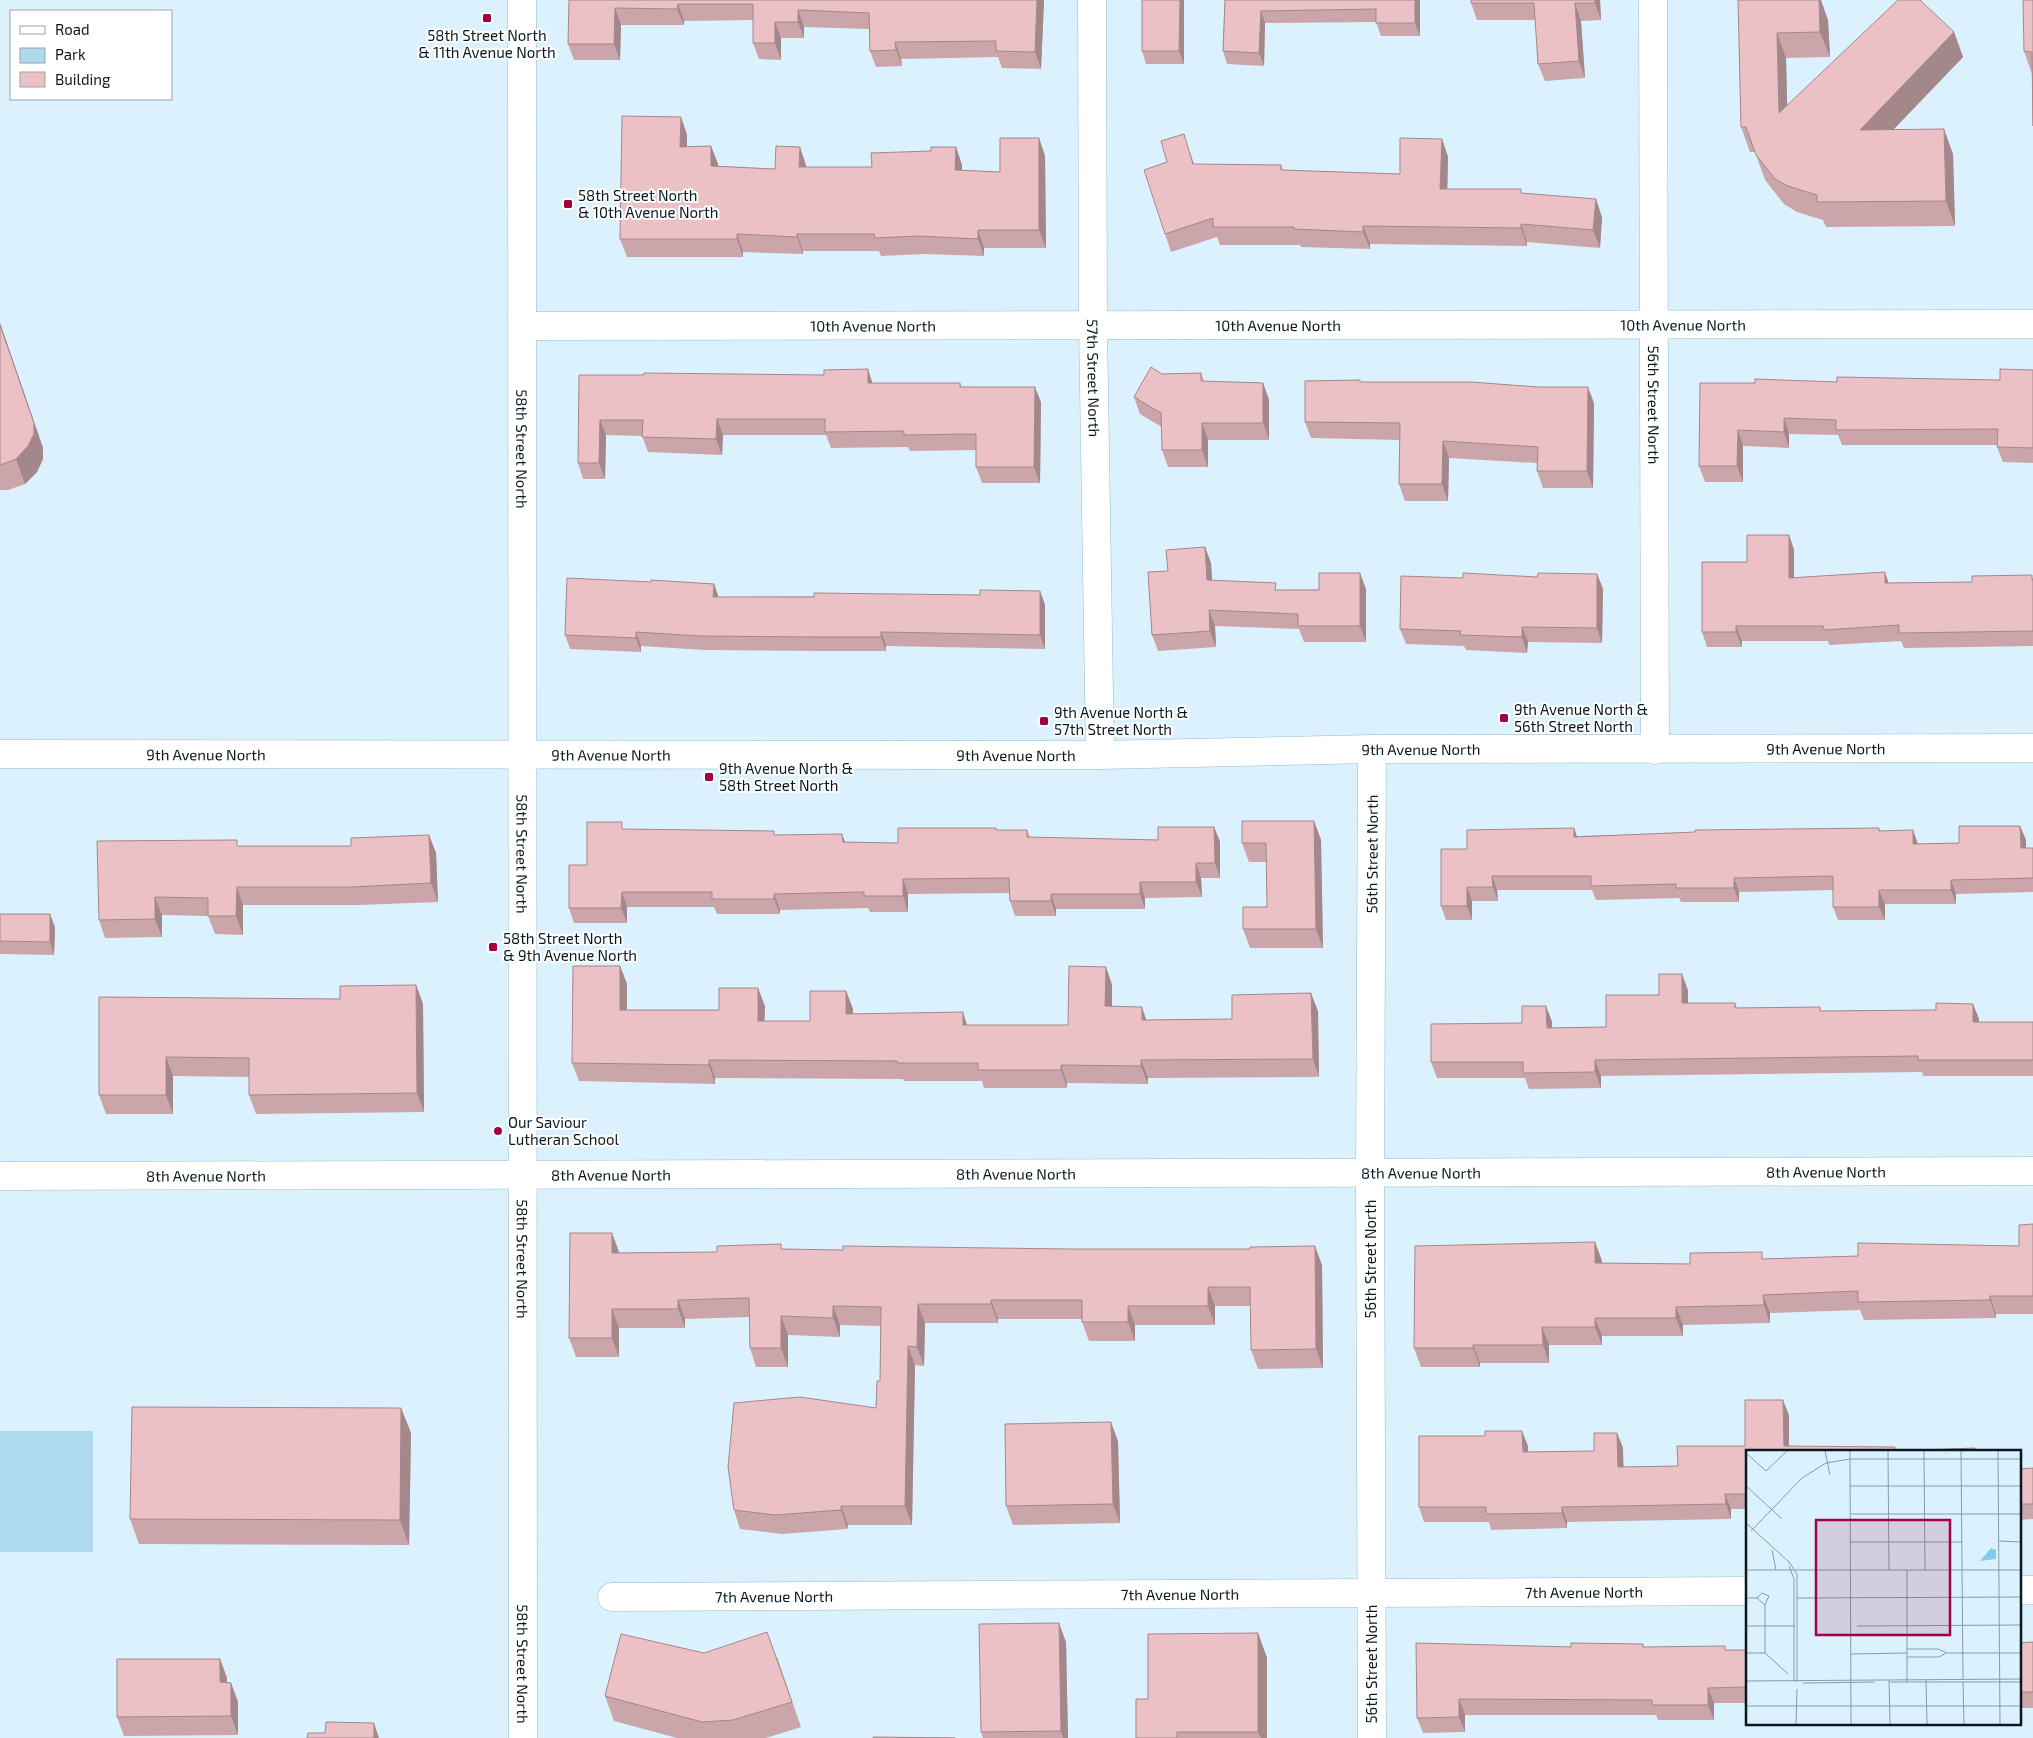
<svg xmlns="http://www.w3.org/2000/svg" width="2033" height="1738" font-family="'Exo 2',sans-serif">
<rect width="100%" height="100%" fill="#dbf2fe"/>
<path fill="#aed9ef" d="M0 1431H93V1552H0Z"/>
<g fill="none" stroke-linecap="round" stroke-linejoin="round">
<g stroke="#95bace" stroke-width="29">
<g id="minor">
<path id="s1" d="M522 0 523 1738"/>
<path id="s2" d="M1092 0 1093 326 1100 755"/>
<path id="s3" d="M1653 0 1655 750"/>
<path id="s4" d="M523 326 2033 324"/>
<path id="s5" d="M0 754 1100 755 1372 749 2033 748"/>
<path id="s6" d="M0 1176 2033 1171"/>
<path d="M2019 1590H2033"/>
<path id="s7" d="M612 1597 1747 1591"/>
<path id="s8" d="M1372 1738 1370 1174 1372 749"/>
</g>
</g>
<use href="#minor" stroke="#fff" stroke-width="28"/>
</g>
<path fill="#caa6aa" d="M569 0H1044L1041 69 1002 68 998 57 901 59 902 66 876 67 870 51 869 29 804 27V38H781V60L759 59 753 43V20L684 21V25H621L620 60H574L568 44Z
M1184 0V64H1146L1142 51Z
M1225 0H1420V36H1381L1376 22 1265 23 1264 66 1227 64 1223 51Z
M1471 0H1600L1601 20 1581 21 1585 78 1545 81 1538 64 1536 20H1477L1471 3Z
M1738 0 1828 20 1830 57 1786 58 1787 105 1954 32 1963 57 1894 129 1953 154 1955 226 1826 227 1823 220 1797 212 1784 204 1765 180 1755 152H1750L1741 127Z
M2033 0V128L2032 74 2024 51Z
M681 117 687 135V147L711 146 718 164V166L775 169 806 165V167H872L931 151 956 147 962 165V170L1000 172 1039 138 1045 156 1046 248H984V256L924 254 881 256 879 251H803V254L743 252V257H627L620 239Z
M1442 139 1448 157 1447 189 1522 193 1602 217 1600 248 1527 242V246L1370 244V249L1301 247 1300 245H1220L1217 237 1171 252 1165 234 1167 162 1190 152 1194 164 1281 165 1283 170 1400 174Z
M0 323 43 448V459L37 472 25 484 8 490H0Z
M2033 370V463L2003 462 1997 447V445H1842L1838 435 1789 434V448L1743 446V482H1705L1699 466 1755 383 2000 380Z
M1201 373 1204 381 1263 383 1269 400V440H1208V467H1168L1162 450V427L1140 414 1134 397 1162 374Z
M579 375 873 383H960L962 387 1041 402 1040 483H982L976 467V450L910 451 908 447 831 448 826 435H723L722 455 648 452 642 436 606 435 605 479H583L578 463Z
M1361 382 1594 403 1593 488H1543L1537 471V463L1449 458 1448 501H1405L1399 484 1400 440 1311 438 1305 422Z
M1789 535 1794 550V578L1889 583 1972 582 2033 578V646L1904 648 1901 641 1829 645 1828 641H1742V647H1707L1702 632 1747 562Z
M1205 547 1211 563 1212 581 1278 590 1366 589V642H1304L1299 629 1215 626 1216 647 1158 651 1152 635 1168 571Z
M1597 574 1603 589 1602 643 1528 642 1527 653 1466 650 1464 646 1406 644 1400 629 1463 578 1537 577Z
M651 582 714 584 718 597 980 595 1040 591 1045 605V649L886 646V651H819L705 650 641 646V652L570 649 565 635Z
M1314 821 1321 840 1323 948H1250L1243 929 1267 907V862H1249L1242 843Z
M2020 826 2026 840V848H2033V892L1956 894V904H1885V920H1838L1833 907V890L1739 892V902H1681L1679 898 1596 900 1592 890H1497L1498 901H1472V920H1446L1441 906 1467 849 1577 836 1879 828 1880 831 1918 844 1959 843Z
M1214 827 1220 842V878H1201L1202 897 1145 898V909H1056V916H1015L1010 901 1009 893 908 894V912H870L868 908 780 910V914H717L714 907H627V923H574L569 908 587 865 625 829 775 835 845 842 898 843 996 830H1027L1030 837 1158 840Z
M429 835 436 853 438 902 359 905H243V935L215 934 208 916 162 915V937L105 938 99 920 239 846H351Z
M0 914 55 927 54 955 0 954Z
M620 966 627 984V1010H719L765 1006 764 1021H810L846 991 853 1009V1014L967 1025H1068L1106 967 1112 985V1006L1146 1020 1232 1019 1318 1011 1319 1077 1148 1078V1084L1067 1083V1088H984L982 1081H904L903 1079 715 1078V1084L579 1081 572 1063Z
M416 985 423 1004 424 1112 256 1114 249 1095V1077L173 1076V1114H106L99 1095V997L340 999Z
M1688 990V1003H1735L1737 1008 1820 1007 1821 1011 1936 1010 1973 1004 1979 1019V1022H2033V1076H1923L1922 1072 1601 1076V1088L1529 1089 1525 1078H1437L1431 1062 1522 1023 1546 1006 1552 1022V1028L1606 1027 1659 995Z
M2033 1224V1314H1996V1318L1864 1320 1860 1310 1770 1313V1323L1683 1325V1336H1602V1345H1549V1363H1480V1367H1421L1414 1348 1595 1242 1602 1261V1263L1690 1264 1765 1259 1858 1256 2019 1246Z
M782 1249 1322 1265 1323 1368 1258 1369 1251 1350V1306H1215V1325H1135V1341H1089L1082 1322V1319H998V1323H925L924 1366 915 1365 912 1525H848L847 1529 782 1534 740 1529 734 1510 876 1408 880 1381 881 1326 840 1325V1337L788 1335V1367H756L750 1348 749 1317 685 1319V1328H619V1357H576L569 1338 619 1253 717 1252Z
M401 1408 411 1433 409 1545 139 1544 130 1519Z
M1789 1415V1446L1896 1451 1975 1448 1976 1452H1747V1509H1731V1519L1567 1522V1528L1491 1530 1489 1522H1424L1419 1507 1528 1446V1452L1594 1451 1617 1433 1623 1448V1467L1678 1466 1745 1446Z
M1118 1441 1120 1523 1013 1525 1006 1506Z
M2033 1468V1519L2019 1520V1469Z
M1258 1633 1267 1658V1738H1136L1148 1699Z
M1066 1642 1068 1738H983L981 1732Z
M2033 1642V1708H2019V1643Z
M1643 1644 1644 1647 1727 1650H1747V1703H1714V1720H1658L1656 1715H1465V1732L1423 1733 1417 1718 1571 1647Z
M704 1653 777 1657 801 1727 766 1738H677L614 1721 605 1696Z
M220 1659 227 1678V1682L231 1683 238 1702V1735L124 1736 117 1717Z"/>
<path fill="#a4878b" d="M1037 0H1044L1041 69 1035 52Z
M1180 0H1184V64L1179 51Z
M1415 0H1420V36L1415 23Z
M1595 0H1600L1601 20 1595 3Z
M1819 0H1821L1828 20 1830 57 1820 32Z
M1575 3 1581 21 1585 78 1579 61Z
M678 4 684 21V25L677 9Z
M615 8 621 25 620 60 614 44Z
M798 10 804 27V38L798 22Z
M1261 11 1265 23 1264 66 1259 53Z
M775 22 781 38V60L775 43Z
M1954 32 1963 57 1869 155 1860 130Z
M1777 33 1786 58 1788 138 1779 113Z
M895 42 901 59 902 66 896 50Z
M681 117 687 135V165L680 147Z
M1944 129 1953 154 1955 226 1946 201Z
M1039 138 1045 156 1046 248 1039 230Z
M1442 139 1448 157 1447 207 1440 189Z
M711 146 718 164V184L711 166Z
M800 147 806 165V184L799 167Z
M956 147 962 165 961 188 955 170Z
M1596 199 1602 217 1600 248 1593 230Z
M1521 224 1527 242V246L1521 228Z
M1363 226 1370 244V249L1363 232Z
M978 230 984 248V256L978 239Z
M737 234 743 252V257L737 239Z
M797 234 803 251V254L797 237Z
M0 323 43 448V459L37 472 25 484 16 459Z
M868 369 873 385 868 383Z
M1263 383 1269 400V440L1263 423Z
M1035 387 1041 402 1040 483 1034 467Z
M1588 387 1594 403 1593 488 1587 471Z
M1784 418 1789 434V448L1784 432Z
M717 419 723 435 722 455 716 439Z
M600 420 606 435 605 479 599 463Z
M1202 423 1208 440V467L1202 450Z
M1738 430 1743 446V482L1737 466Z
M1443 441 1449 458 1448 501 1442 484Z
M1789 535 1794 550V593L1789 578Z
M1205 547 1211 563 1213 596 1207 580Z
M1885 572 1890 587 1885 583Z
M1360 573 1366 589V642L1360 626Z
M1597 574 1603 589 1602 643 1597 628Z
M714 584 719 598 713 597Z
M1040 591 1045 605V649L1040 635Z
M1209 610 1215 626 1216 647 1210 631Z
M1736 626 1742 641V647L1736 632Z
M1522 627 1528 642 1527 653 1522 637Z
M636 632 641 646V652L636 638Z
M881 632 886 646V651L881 637Z
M1314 821 1321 840 1323 948 1316 929Z
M2020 826 2026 840V862L2021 848Z
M1214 827 1220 842V878L1215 863Z
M1574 828 1579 842 1574 837Z
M1913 830 1918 844H1913Z
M842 834 848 849 843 842Z
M429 835 436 853 438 902 431 883Z
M1196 863 1201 878 1202 897 1196 882Z
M1492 876 1497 890 1498 901 1493 887Z
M1734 878 1739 892V902L1734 888Z
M903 879 908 894V912L903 896Z
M1951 880 1956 894V904L1951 890Z
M1140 882 1145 898V909L1140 894Z
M237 887 243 905V935L236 916Z
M1467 887 1472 901V920L1467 906Z
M1879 890 1885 904V920L1879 907Z
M622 892 627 907V923L621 908Z
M774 894 780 910V914L774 899Z
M1051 894 1056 909V916L1051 901Z
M155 897 162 915V937L155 919Z
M50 914 55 927 54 955 50 942Z
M620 966 627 984V1028L620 1010Z
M1106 967 1112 985V1024L1105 1006Z
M1682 974 1688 990V1019L1682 1003Z
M416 985 423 1004 424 1112 417 1093Z
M758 988 765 1006 764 1039 758 1021Z
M846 991 853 1009V1032L846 1014Z
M1311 993 1318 1011 1319 1077 1313 1059Z
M1973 1004 1979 1019 1978 1038 1973 1022Z
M1546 1006 1552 1022V1044L1547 1028Z
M1142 1007 1148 1025 1142 1020Z
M963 1012 969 1031 963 1025Z
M166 1057 173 1076V1114L166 1095Z
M709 1060 715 1078V1084L709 1065Z
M1141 1060 1148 1078V1084L1141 1066Z
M1595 1060 1601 1076V1088L1595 1072Z
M1061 1065 1067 1083V1088L1061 1070Z
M612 1233 619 1252V1272L612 1253Z
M1595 1242 1602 1261V1281L1595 1263Z
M1315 1246 1322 1265 1323 1368 1316 1349Z
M1208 1287 1215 1306V1325L1208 1306Z
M1763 1295 1770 1313V1323L1764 1305Z
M1990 1296 1996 1314V1318L1990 1300Z
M678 1300 685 1319V1328L678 1309Z
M991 1300 998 1319V1323L991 1304Z
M918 1304 925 1323 924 1366 917 1347Z
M833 1306 840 1325V1337L833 1318Z
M1128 1306 1135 1325V1341L1128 1322Z
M1676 1307 1683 1325V1336L1676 1318Z
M612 1309 619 1328V1357L612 1338Z
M781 1316 788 1335V1367L781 1348Z
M1595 1318 1602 1336V1345L1595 1327Z
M1542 1327 1549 1345V1363L1543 1345Z
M1473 1345 1480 1363V1367L1473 1348Z
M908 1346 915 1365 912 1525 905 1506Z
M1783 1400 1789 1415V1452L1784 1446Z
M401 1408 411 1433 409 1545 400 1520Z
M1111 1422 1118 1441 1120 1523 1113 1504Z
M1522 1431 1528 1446V1467L1523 1452Z
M1617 1433 1623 1448 1624 1482 1618 1467Z
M1725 1494 1731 1509V1519L1726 1504Z
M841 1506 848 1525 847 1529 841 1510Z
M1562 1507 1567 1522V1528L1562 1513Z
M1059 1623 1066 1642 1068 1738H1063L1061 1731Z
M1258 1633 1267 1658V1738H1261L1258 1732Z
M220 1659 227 1678V1701L220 1682Z
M231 1683 238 1702V1735L231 1716Z
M1708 1688 1714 1703V1720L1708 1705Z
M1459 1699 1465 1715V1732L1459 1717Z
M374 1723 379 1738H374Z"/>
<path fill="#ebc1c6" stroke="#a4878b" d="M569 0H1037L1035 52 996 51V41L895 42 896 50 870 51 869 13 798 10V22H775V43H753V4H678L677 9 615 8 614 44H568Z
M1142 0H1180L1179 51H1142Z
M1225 0H1415V23H1376V9L1261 11 1259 53 1223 51Z
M1471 0H1595V3H1575L1579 61 1538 64 1534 3H1471Z
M1738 0H1819L1820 32 1777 33 1779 113 1898 0H1920L1954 32 1860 130 1944 129 1946 201 1817 202V195L1788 186 1775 179 1756 155 1746 127H1741Z
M2023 0H2033V126L2032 52 2024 51Z
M622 116 681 117 680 147 711 146V166L775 169 776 146 800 147 799 167H872L871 153 931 151V147H956L955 170 1000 172V138H1039V230H978V239L918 236 875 238 874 234H797V237L737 234V239H620Z
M1184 134 1193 164 1281 165V170L1400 174V138L1442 139 1440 189H1521V193L1596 199 1593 230 1521 224V228L1363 226V232L1294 229V227H1213V218L1165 234 1144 170 1167 162 1161 141Z
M0 325 34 423V434L28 446 16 459 0 465Z
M1151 367 1162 374 1201 373V381L1263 383V423H1202V450H1162L1161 413 1134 397Z
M868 369V383H960V387H1035L1034 467H976V434L904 435V431L825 432V419H717L716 439 642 437 643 420H600L599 463H578L579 375H644V373L824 375V370Z
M2000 369 2033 370V448L1997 447 1998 429 1836 430V420L1784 418V432L1738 430 1737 466H1699L1700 383H1755V379L1837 382V377L2000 380Z
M1360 380V382H1471L1538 387H1588L1587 471H1537L1538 447 1443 441 1442 484H1399L1400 423 1305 422V381Z
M1747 535H1789V578L1885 572V583L1972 582V576L2032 575V580H2033V631L1899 633V625L1824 630 1823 626H1736V632H1702V562H1747Z
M1205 547 1207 580 1276 583 1275 590H1319V573H1360V626H1298V614L1209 610 1210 631 1152 635 1148 572 1168 571 1166 550Z
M1463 573 1537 577 1538 573 1597 574V628L1522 627V637L1460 635 1461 631 1400 629 1401 576 1463 578Z
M567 578 651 582V580L714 584 713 597H814V593L980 595V590L1040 591V635L881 632V637H814L700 636 636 632V638L565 635Z
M1242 821H1314L1316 929H1243V907H1267L1266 843H1242Z
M587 822H622V829L774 831V835L842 834 843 842 898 843V828H996V830H1027V837L1158 840V827H1214L1215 863H1196V882H1140V894H1051V901H1010L1009 878 903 879V896H864V892L774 894V899H712V892H622L621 908H569V865H587Z
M1959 826H2020L2021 848H2033V878L1951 880V890H1879V907H1833V876L1734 878V888H1676V884L1591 886V876H1492L1493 887H1467V906H1441V849H1467V830L1574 828V837L1695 832V830L1879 828V831L1913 830V844L1959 843Z
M429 835 431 883 352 887H237L236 916H208V898L155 897V919L99 920 97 841 237 840V846H351V838Z
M0 914H50V942L0 941Z
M573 966H620V1010H719V988H758V1021H810V991H846V1014L963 1012V1025H1068L1069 966 1106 967 1105 1006 1142 1007V1020L1232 1019V995L1311 993 1313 1059 1141 1060V1066L1061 1065V1070H978V1063H897V1061L709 1060V1065L572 1063Z
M1659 974H1682V1003H1735V1008L1820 1007V1011L1936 1010V1003L1973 1004V1022H2033V1060H1918V1056L1595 1060V1072L1523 1073V1062H1431V1024L1522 1023V1006H1546L1547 1028 1606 1027V995H1659Z
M416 985 417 1093 249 1095V1058L166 1057V1095H99V997L340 999V986Z
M2033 1224V1296H1990V1300L1858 1302V1291L1763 1295 1764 1305 1676 1307V1318H1595V1327H1542L1543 1345H1473V1348H1414L1415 1246 1595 1242V1263L1690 1264V1253L1762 1252V1259L1858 1256V1243L2019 1246V1225Z
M570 1233H612V1253L717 1252V1246L781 1244V1249L843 1250V1246L1069 1249H1250V1247L1315 1246 1316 1349 1251 1350 1250 1287H1208V1306H1128V1322H1082V1300H991V1304H918L917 1347 908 1346 905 1506H841V1510L775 1515 734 1510 728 1467 734 1403 800 1397 876 1408 877 1381H880L881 1307 833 1306V1318L781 1316V1348H750L749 1298 678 1300V1309H612V1338H569Z
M1745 1400H1783L1784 1446 1895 1447V1451L1975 1448V1452H1747V1494H1725L1726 1504 1562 1507V1513L1486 1514V1507H1419V1436H1485V1431H1522L1523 1452 1594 1451V1433H1617L1618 1467 1678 1466 1677 1446H1745Z
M132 1407 401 1408 400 1520 130 1519Z
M1111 1422 1113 1504 1006 1506 1005 1424Z
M2033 1468V1504H2019V1469Z
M1059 1623 1061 1731 981 1732 979 1624Z
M767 1632 792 1702 733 1720 702 1722 605 1696 621 1634 704 1653Z
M1258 1633V1732H1177V1738H1136V1699H1148V1634Z
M2033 1642V1692H2019V1643Z
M1416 1643 1571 1647V1643L1643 1644V1647L1725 1646V1650H1747V1687L1708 1688V1705H1652V1700L1459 1699V1717L1417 1718Z
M117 1659H220V1682L231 1683V1716L117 1717Z
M326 1722 374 1723V1738H307L308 1733H325Z
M873 1737 955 1738H873Z"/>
<g fill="#a10341" stroke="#fff" stroke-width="2">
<rect x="482" y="13" width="10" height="10" rx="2.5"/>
<rect x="563" y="199" width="10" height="10" rx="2.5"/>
<rect x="1499" y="713" width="10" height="10" rx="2.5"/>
<rect x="1039" y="716" width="10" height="10" rx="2.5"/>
<rect x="704" y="772" width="10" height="10" rx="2.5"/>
<rect x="488" y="942" width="10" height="10" rx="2.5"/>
<circle cx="498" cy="1131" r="5"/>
</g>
<g text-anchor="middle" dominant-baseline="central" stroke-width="4" stroke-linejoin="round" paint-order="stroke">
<g font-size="15" fill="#0a1920" stroke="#fff" text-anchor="start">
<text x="487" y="35" text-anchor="middle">58th Street North<tspan x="487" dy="17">&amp; 11th Avenue North</tspan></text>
<text x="578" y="195">58th Street North<tspan x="578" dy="17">&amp; 10th Avenue North</tspan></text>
<text x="1514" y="709">9th Avenue North &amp;<tspan x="1514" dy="17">56th Street North</tspan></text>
<text x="1054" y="712">9th Avenue North &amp;<tspan x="1054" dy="17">57th Street North</tspan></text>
<text x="719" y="768">9th Avenue North &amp;<tspan x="719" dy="17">58th Street North</tspan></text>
<text x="503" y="938">58th Street North<tspan x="503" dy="17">&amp; 9th Avenue North</tspan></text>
<text x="508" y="1122">Our Saviour<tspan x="508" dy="17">Lutheran School</tspan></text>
</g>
<g font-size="15" fill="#0a1920" stroke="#fff">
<text stroke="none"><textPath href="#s4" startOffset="350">10th Avenue North</textPath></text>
<text stroke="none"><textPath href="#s4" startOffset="755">10th Avenue North</textPath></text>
<text stroke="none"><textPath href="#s4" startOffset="1160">10th Avenue North</textPath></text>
<text stroke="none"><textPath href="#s2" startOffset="378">57th Street North</textPath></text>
<text stroke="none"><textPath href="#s3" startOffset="405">56th Street North</textPath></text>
<text stroke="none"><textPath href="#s1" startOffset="449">58th Street North</textPath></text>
<text stroke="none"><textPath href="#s5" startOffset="1826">9th Avenue North</textPath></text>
<text stroke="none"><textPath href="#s5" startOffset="1421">9th Avenue North</textPath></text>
<text stroke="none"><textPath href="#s5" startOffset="611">9th Avenue North</textPath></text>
<text stroke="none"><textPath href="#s5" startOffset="206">9th Avenue North</textPath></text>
<text stroke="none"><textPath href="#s5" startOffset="1016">9th Avenue North</textPath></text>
<text stroke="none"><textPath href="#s1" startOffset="854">58th Street North</textPath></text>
<text stroke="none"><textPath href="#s8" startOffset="884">56th Street North</textPath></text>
<text stroke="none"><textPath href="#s6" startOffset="1826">8th Avenue North</textPath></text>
<text stroke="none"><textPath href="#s6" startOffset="1421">8th Avenue North</textPath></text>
<text stroke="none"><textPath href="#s6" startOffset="1016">8th Avenue North</textPath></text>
<text stroke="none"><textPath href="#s6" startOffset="206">8th Avenue North</textPath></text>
<text stroke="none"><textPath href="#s6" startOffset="611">8th Avenue North</textPath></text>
<text stroke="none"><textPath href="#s1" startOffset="1259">58th Street North</textPath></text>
<text transform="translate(1370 1259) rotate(-90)">56th Street North</text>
<text stroke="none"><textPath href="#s7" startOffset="972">7th Avenue North</textPath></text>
<text stroke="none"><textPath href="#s7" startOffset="568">7th Avenue North</textPath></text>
<text stroke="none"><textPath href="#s7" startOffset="162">7th Avenue North</textPath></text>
<text stroke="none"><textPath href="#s1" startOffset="1664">58th Street North</textPath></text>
<text transform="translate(1371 1664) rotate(-90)">56th Street North</text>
</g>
</g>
<g transform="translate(1746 1450)">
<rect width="275" height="275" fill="#dbf2fe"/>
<path d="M245 98 250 100V109L234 111Z" fill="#82cbef"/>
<path fill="none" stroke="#879ba5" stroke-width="1" d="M79 1 84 25M104 1 105 274M142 1 143 120M178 1 179 120M215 1 217 229M252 1 254 274M0 3 20 21 41 1M0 36 36 69M104 36H275M105 64H275M0 73 43 112 51 124V232M5 81 56 28 80 13 104 9H275M253 91 275 92M105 92H216M26 100 30 120M43 116 48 129V231M0 120H275M161 120V232M0 148H11L19 155M11 148 16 143 23 146 19 155V203L42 224M51 148 275 147M0 176H49M111 176 275 175M161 199H192L201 203H275M0 203H19M105 204 161 203M161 207H193L200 203M143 230 144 274M180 230 181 274M0 231 275 229M144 232H275M217 232 218 274M57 233 129 232M0 256H275M50 274 51 239"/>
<path fill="#a10341" fill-opacity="0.15" stroke="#a10341" stroke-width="2.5" d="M70 70H204V185H70Z"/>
<rect width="275" height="275" fill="none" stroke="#0a1920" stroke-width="2.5"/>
</g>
<rect x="10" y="10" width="162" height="90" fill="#ffffff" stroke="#9da3a6"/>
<rect x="20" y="26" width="25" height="8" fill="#ffffff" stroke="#9da3a6"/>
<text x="55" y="35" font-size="15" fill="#0a1920">Road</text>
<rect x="20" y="48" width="25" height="15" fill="#aed9ef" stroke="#9da3a6"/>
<text x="55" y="60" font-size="15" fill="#0a1920">Park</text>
<rect x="20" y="72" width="25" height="15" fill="#ebc1c6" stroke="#9da3a6"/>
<text x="55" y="85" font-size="15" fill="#0a1920">Building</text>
</svg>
